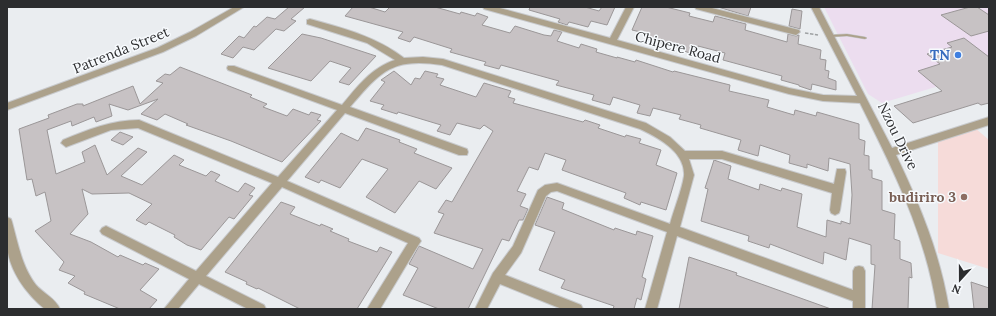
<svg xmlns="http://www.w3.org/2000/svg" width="996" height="316" font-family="Lora,serif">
<rect width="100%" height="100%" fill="#eaedf0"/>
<path fill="#ecddef" d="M824 7H989V71L882 103 868 94Z"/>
<path fill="#f6dbd9" d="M975 128 989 140V269L938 253V142Z"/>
<path fill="#c7c2c4" stroke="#9b9798" d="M289 7H305L291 19 296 21 284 31 276 29 254 50 243 47 233 58 221 54 239 36 244 38 254 26 256 27 267 17 275 19Z
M353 7H369L385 12 390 7H435L460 14 461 12 475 16 477 13 488 17 482 25 510 33 515 26 544 35 551 36 554 30 562 32 557 41 579 48 581 44 597 49 596 52 617 58V57L635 62 636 60 673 72 674 71 730 85 729 91 769 100 767 107 794 115 795 110 816 116 817 112 859 124V139L865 141 864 155 869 156V170H872V178L882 181V210L895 214 894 239 900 241V259L911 263 912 278 909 277 908 309H872L875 265 871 264V245L849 238 846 260 824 252 823 264 770 244 769 248 748 241 749 236 701 221 708 189 705 188 714 160 731 166 728 179 759 190 760 184 781 191 782 188 802 194 797 227 826 237 827 220 841 224V221L850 224 852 195 850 164 829 158 828 171 807 164V168L789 163 790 155 760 145 758 156 738 150 741 140 700 128 701 125 679 119 681 115 653 108 650 116 637 113 640 105 613 97 610 105 592 100 594 95 556 85 559 81 501 65 499 69 484 65 486 62 450 52 452 49 414 37 410 42 398 38 403 32 345 16Z
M530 7H585L599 11 602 7H615L607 25 591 21 588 27 569 22 567 25 558 22 560 19 529 10Z
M642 7H666L690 13 689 16 713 22 715 16 746 24 745 30 787 42 788 34 796 36 799 35 798 44 821 50 820 59 826 60 825 70 829 71 828 78 836 81V90L812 84 811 90 799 86V85L781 80 782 76 723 60 725 53 698 46 696 55 684 51 685 49 646 39 649 34 632 30Z
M718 7H751L748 16Z
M970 7H977L989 15V31L971 36 941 15Z
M792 9 802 11 800 29 789 26Z
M302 34 321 38 376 56 349 85 339 82 351 68 330 61 311 81 268 68Z
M964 38 989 57V103L981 105 978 103 913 123 894 106 942 91 918 71 940 64 927 54 952 47 947 43Z
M180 67 252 95 250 97 267 104 263 107 287 116 293 109 309 115 311 112 321 115 317 120 321 121 282 162 231 141 186 125 188 124 165 114 157 120 141 114 158 99 128 110 109 104 112 116 96 122 94 117 72 126 71 121 47 130 56 174 85 162 82 152 95 145 107 175 138 148 147 152 121 176 142 185 174 155 184 160 179 165 206 176 211 171 220 175 215 181 238 192 245 183 255 188 249 195 253 196 234 219 229 217 201 250 187 245 174 237 175 235 149 222 146 225 136 220 152 204 129 193 92 194 82 189 88 214 70 234 91 242 118 257 120 255 143 265 145 263 159 269 140 290 157 300 149 309H120L84 294 85 292 68 283 75 276 59 270 64 262 35 231 51 221 45 192 36 196 32 179 27 180 19 129 49 118 48 115 77 104H83V106L133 86 140 104 163 83 156 81 165 74 170 75Z
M394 71 411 85 415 78 420 79 425 71 438 74 436 77 444 79 440 85 476 97 484 83 511 91 508 97 515 99 513 103 583 122 585 120 600 125 598 128 625 137 626 135 641 139 639 143 661 150 656 165 677 173 666 210 641 202 640 205 624 198 626 193 562 170 566 160 545 153 538 170 529 167 517 191 526 194 520 206 528 209 523 220H519L509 241 502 239 468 309H439L403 295 418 268 409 264 419 246 473 269 483 249 434 233 444 214 438 212 446 200 452 202 493 131 484 125 480 129 457 123 450 135 437 131 441 125 398 112 397 114 381 109 384 105 370 101 385 82 381 80Z
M366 128 400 140 399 142 417 149 414 153 452 168 436 189 419 181 395 213 366 197 388 169 362 159 340 188 321 180 319 183 305 177 341 133 358 141Z
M120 132 133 137 123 145 111 140Z
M547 197 564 203 562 209 614 230 615 228 636 235 637 231 653 236 642 277 646 279 641 300 637 298 634 309H613L614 306 561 288 565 280 539 270 555 232 535 225Z
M281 202 295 207 290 214 320 226 321 224 333 229 330 231 349 239 348 241 377 252 380 247 392 252 357 309H300L258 288 257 289 246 284 247 282 225 272Z
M689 257 737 273 736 275 831 309H679Z
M971 282 989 288V309H974Z"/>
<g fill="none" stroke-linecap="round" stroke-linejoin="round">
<g stroke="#c8cacd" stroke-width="1">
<path id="service" d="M847 34 865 37 867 38 865 39 847 36 830 37 828 36 830 35Z"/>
</g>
<g stroke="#c8cacd" stroke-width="2">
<path id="minor" d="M483 7H496L610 38 626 7H634L617 40 789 88 823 95 857 96 811 7H819L892 148 989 117V125L896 155C920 205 940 254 949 309H937C926 235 893 169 860 103L823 101 789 94 484 9Z
M695 7H708L799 30 800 32 796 35 696 9Z
M310 19C343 28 377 37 404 58L423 57 443 59 646 123 670 137 685 151H722L834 184 837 169H845L846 172 840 210 839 213 835 215 831 213 830 210 832 193 722 159H689L694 175 680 227 853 290V271L855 267 859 266 863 267 865 271V309H853V301L677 236 657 309H645L667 232 557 191 551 192 546 196 521 253 505 275 581 305 583 309H562L500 284 487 309H475L493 273 513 246 538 190 545 185 557 183 670 224C674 209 682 190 684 176 686 152 657 137 640 129L442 65C392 57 380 72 350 107L467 149 468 152 467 155H459L345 113 287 181 419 238 421 241 419 244 380 309H367L408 243 282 187 206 276 264 305 266 309H248L199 284 178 309H164L189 279 102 234 100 231 102 228 106 226 196 271 272 183 138 128 111 130 66 147 61 143 63 140C87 130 112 120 139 120L278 177 337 110 228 70 227 68 228 66H234L342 105C358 86 371 68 395 60L367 43 307 24V20Z
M7 217 11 219 12 222C18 244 22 267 36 285 43 293 56 299 60 309H45C26 294 9 270 7 246 6 236 7 227 7 217Z"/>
</g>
<g stroke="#c8cacd" stroke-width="2">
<path id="tertiary" d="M234 7H244L196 36 163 52 7 110V103L157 48 190 32Z"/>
</g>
<path stroke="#9ea1a3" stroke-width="1.5" stroke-dasharray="3.5 1.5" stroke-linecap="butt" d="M805 33 818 35"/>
<use href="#service" fill="#aca18b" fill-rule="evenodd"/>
<use href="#minor" fill="#aca18b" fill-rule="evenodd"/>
<use href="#tertiary" fill="#aca18b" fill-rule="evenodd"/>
</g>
<circle fill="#3f7fe0" stroke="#f7fafd" stroke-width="1.5" cx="958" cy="55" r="4"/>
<circle fill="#8d6e63" stroke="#f7fafd" stroke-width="1.5" cx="964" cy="197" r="4"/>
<g text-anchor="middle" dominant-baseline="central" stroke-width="3" stroke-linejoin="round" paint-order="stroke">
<g font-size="14" fill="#2c2d2f" stroke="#f7fafd">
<text transform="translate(678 47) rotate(15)">Chipere Road</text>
<text transform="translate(121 50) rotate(-22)">Patrenda Street</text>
<text transform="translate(898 136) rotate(64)">Nzou Drive</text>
</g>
<g font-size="14" font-weight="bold" fill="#366cbe" stroke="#f7fafd" text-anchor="end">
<text x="950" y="55">TN</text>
</g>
<g font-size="14" font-weight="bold" fill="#785e54" stroke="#f7fafd" text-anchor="end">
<text x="956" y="197">budiriro 3</text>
</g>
</g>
<rect width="996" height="316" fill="none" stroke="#2c2d2f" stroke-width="16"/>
<g transform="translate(960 280) rotate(201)" stroke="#f7fafd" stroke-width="3" paint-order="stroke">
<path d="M0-3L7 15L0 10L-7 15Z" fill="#2c2d2f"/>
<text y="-6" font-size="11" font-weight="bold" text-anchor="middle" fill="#2c2d2f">N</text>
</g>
</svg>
